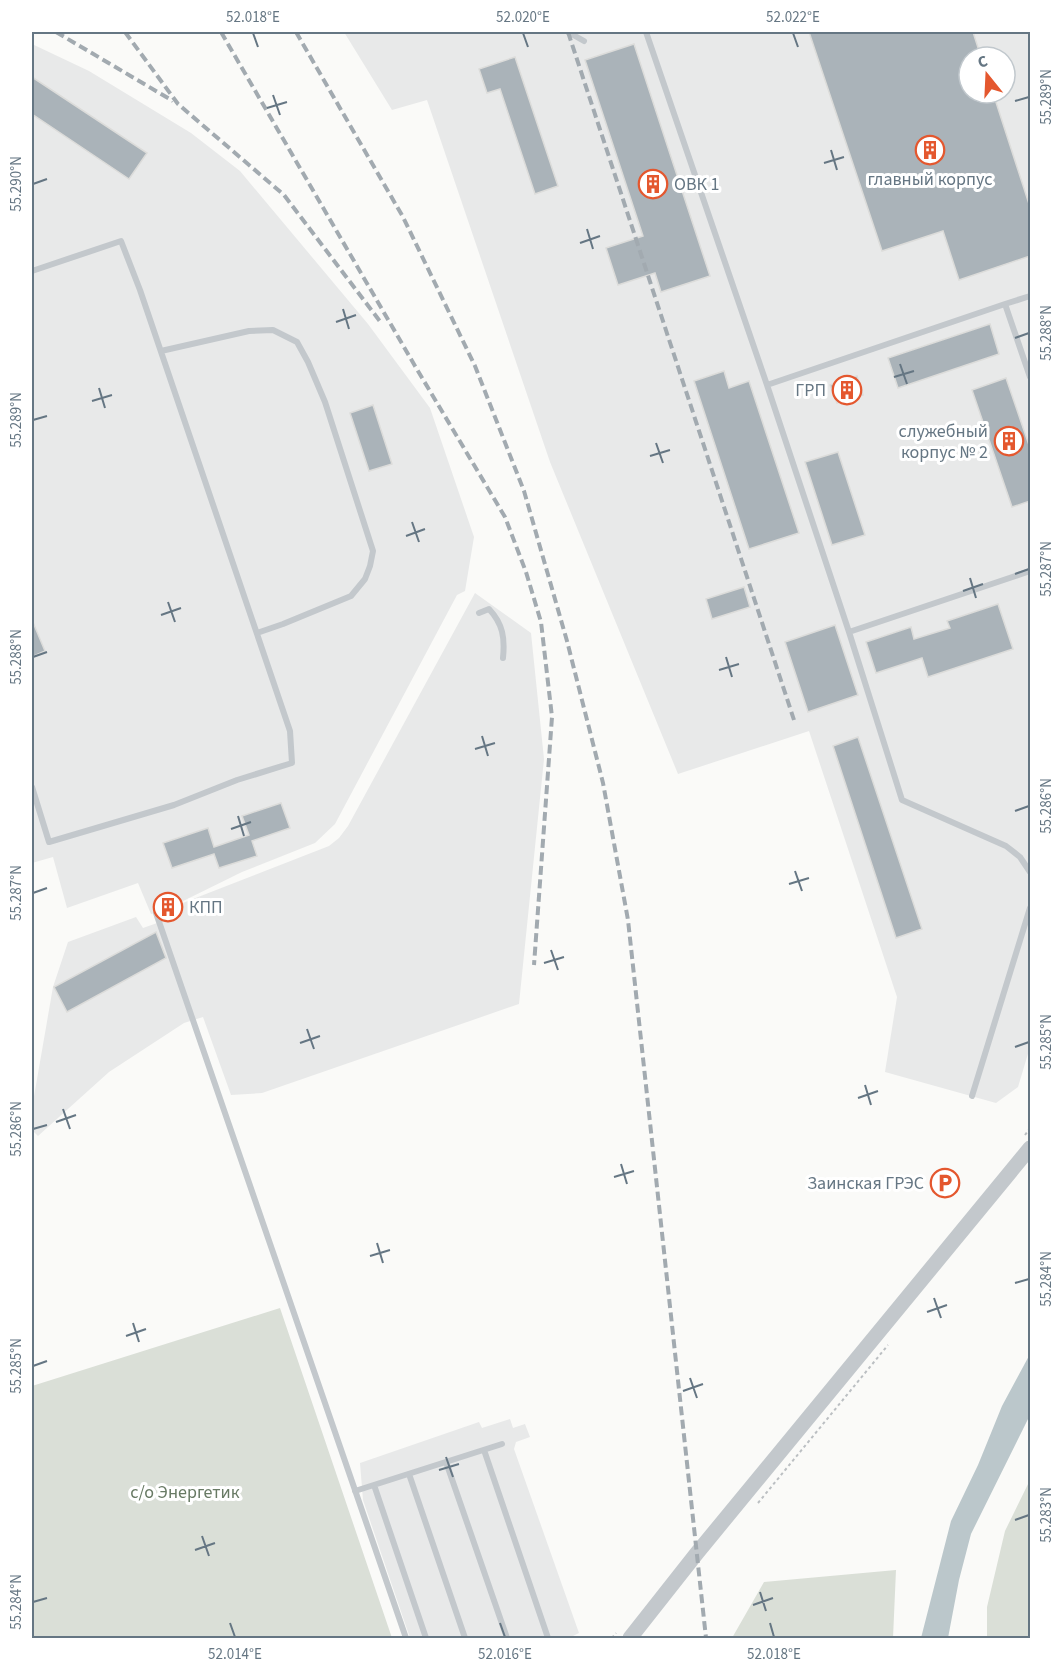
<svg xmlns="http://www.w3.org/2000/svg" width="1062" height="1670" font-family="'Source Sans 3',sans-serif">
<rect width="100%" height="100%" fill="#fafaf8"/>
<path fill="#e8e9e9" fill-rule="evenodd" d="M344 32H1030V1047L1018 1087 996 1103 885 1072 897 997 809 731 678 774 550 462 427 100 392 110ZM969 57H1005V93H969Z
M32 44 89 71 191 133 240 171 368 324 430 408 474 537 465 591 457 595 335 824 315 843 242 872 173 906 174 909 151 914 138 883 67 908 53 857 32 863Z
M475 593 531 633 544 759 519 1004 262 1093 231 1095 203 1017 184 1023 109 1072 38 1136 32 1130V1108L53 987 68 942 136 917 143 928 177 916 175 906 329 846 339 838 348 826Z
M510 1419 513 1428 525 1424 530 1437 516 1442 514 1449 579 1633 569 1638H410L363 1500 360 1463 479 1422 482 1428Z"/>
<path fill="#dadfd7" d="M280 1308 392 1638H32V1386Z
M1030 1480V1638H987V1607L1005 1531Z
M896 1570 893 1638H732L764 1582Z"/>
<path fill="#bbc7cb" d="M1030 1354V1415L971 1534 959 1580 948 1638H921L951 1521 978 1465 1002 1406Z"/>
<path fill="#aab3b9" stroke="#dcdcda" stroke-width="1.5" d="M809 32H973L981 57H969V93H993L1030 207V256L959 280 943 231 882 251Z
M634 44 710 276 661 292 655 273 618 285 606 248 643 236 585 60Z
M515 57 558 186 535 194 500 89 487 93 479 69Z
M32 77 147 153 129 179 32 114Z
M990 324 999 354 898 388 888 358Z
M724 371 729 388 749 381 799 533 749 549 694 381Z
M857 376 863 395 837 403 830 385Z
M1006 378 1030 448V501L1012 507 972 390Z
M373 405 392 464 369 471 350 413Z
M838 452 865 535 832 545 805 462Z
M744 587 750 607 712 619 706 599Z
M998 604 1013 649 928 677 922 658 876 673 866 642 911 627 914 639 950 628 947 621Z
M32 620 45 651 32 657Z
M835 625 858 695 808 712 785 642Z
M858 737 922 929 896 938 833 746Z
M281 803 290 828 252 841 257 856 219 868 214 854 172 868 163 843 208 828 214 847 249 835 242 816Z
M156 932 166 958 67 1012 54 987Z"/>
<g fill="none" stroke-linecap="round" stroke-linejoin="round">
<path stroke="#bbbfc2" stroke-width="2" stroke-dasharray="3 3" stroke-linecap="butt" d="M1025 1135 1030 1128
M758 1503 888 1345
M612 1638 616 1633"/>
<path stroke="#c3c8cc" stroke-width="6" d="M568 32 584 41
M646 32 767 385 1005 304
M32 271 121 241 140 290 290 731 292 763 237 780 174 805 49 842 32 787
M1030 296 1005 304 1030 377
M161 351 249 331 273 330 297 342 308 362 325 402 373 551 370 566 365 579 351 596 283 624 257 633
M767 385 849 632 1030 571
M479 613 489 609C503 624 505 638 503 658
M849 632 902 800 1006 846 1020 857 1030 872
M156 913 406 1638
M972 1096 1030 908
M484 1450 548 1638
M446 1462 507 1638
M409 1474 465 1638
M374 1485 426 1638
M355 1491 502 1444"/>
<path stroke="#c3c8cc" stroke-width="15" d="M630 1638 697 1553 1030 1148"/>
<path stroke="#a2aab0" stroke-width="4" stroke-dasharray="9 4.5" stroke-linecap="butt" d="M56 32 173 101
M125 32 178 104 284 195 382 324
M221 32 415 366 505 517 526 572 541 622 552 717 534 965
M296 32 403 217 475 366 524 491 567 641 603 783 628 920 706 1638
M568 32 794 720"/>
</g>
<path fill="none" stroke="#657683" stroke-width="2" d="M253 33 258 47M523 33 528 47M793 33 798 47M273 95 280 115M1015 101 1029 97M267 108 287 102M831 150 837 170M824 163 844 157M33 184 47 179M587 229 593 249M580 243 600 236M343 309 349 329M336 322 356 315M1015 338 1029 333M900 364 907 384M894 377 914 371M99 388 105 408M92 401 112 395M33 420 47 416M656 443 663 463M650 456 670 450M412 522 419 542M406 536 425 529M1015 574 1029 569M970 578 976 598M963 591 983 584M168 602 175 622M161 615 181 608M33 657 47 652M726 657 732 677M719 670 739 664M482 736 488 756M475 749 495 743M1015 811 1029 806M238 816 244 836M231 829 251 822M795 871 802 891M789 884 809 878M33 893 47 888M551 950 558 970M544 963 564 957M307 1029 314 1049M300 1043 320 1036M1015 1047 1029 1042M865 1085 871 1105M858 1098 878 1091M63 1109 70 1129M56 1122 76 1115M33 1129 47 1125M621 1164 627 1184M614 1177 634 1171M377 1243 383 1263M370 1256 390 1250M1015 1283 1029 1279M934 1298 941 1318M927 1312 947 1305M133 1323 139 1342M126 1336 146 1329M33 1366 47 1361M690 1378 697 1398M683 1391 703 1384M446 1457 453 1477M439 1470 459 1464M1015 1520 1029 1515M202 1536 209 1556M195 1550 215 1543M760 1592 766 1611M33 1602 47 1598M753 1605 773 1598M230 1623 235 1637M500 1623 505 1637M770 1623 774 1637"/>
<defs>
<g id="building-ring" transform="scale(1.5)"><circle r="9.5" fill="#fff" stroke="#e4572e" stroke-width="1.5"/><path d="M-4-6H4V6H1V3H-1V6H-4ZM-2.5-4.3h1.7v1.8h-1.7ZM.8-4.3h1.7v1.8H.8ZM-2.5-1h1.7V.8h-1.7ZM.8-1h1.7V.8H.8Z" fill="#e4572e"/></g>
<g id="parking-ring" transform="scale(1.5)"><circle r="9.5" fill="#fff" stroke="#e4572e" stroke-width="1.5"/><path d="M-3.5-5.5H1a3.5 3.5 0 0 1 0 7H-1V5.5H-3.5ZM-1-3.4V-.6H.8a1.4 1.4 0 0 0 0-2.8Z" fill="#e4572e"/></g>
</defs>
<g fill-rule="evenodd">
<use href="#building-ring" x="930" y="150"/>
<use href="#building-ring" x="653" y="184"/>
<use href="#building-ring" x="847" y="390"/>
<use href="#building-ring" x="1009" y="441"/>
<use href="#building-ring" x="168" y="907"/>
<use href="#parking-ring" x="945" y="1183"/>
</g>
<g text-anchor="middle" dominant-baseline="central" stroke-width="6" stroke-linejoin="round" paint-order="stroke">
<g font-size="18" fill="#657683" stroke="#fff" text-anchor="end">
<text x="930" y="179" text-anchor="middle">главный корпус</text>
<text x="674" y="184" text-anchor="start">ОВК 1</text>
<text x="826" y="390">ГРП</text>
<text x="988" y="431">служебный<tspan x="988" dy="21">корпус № 2</tspan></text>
<text x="189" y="907" text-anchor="start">КПП</text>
<text x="924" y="1183">Заинская ГРЭС</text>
</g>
<g font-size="18" fill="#687a64" stroke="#fff">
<text x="185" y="1492">с/о Энергетик</text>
</g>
</g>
<rect width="1062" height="1670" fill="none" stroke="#ffffff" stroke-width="66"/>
<g transform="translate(987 75) rotate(342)"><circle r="28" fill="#ffffff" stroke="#c1c8cd" stroke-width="1.5"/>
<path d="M0-4.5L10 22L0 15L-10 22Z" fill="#e4572e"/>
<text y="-9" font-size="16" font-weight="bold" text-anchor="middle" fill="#657683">С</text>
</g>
<rect x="33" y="33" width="996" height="1604" fill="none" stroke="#657683" stroke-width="2"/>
<g font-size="15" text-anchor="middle" fill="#657683">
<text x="253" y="22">52.018°E</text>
<text x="523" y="22">52.020°E</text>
<text x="793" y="22">52.022°E</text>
<text transform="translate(1046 97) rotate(-90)" y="5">55.289°N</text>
<text transform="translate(16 184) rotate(-90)" y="5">55.290°N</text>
<text transform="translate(1046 333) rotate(-90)" y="5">55.288°N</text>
<text transform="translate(16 420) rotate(-90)" y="5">55.289°N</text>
<text transform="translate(1046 569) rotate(-90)" y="5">55.287°N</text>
<text transform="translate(16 657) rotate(-90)" y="5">55.288°N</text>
<text transform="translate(1046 806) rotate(-90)" y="5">55.286°N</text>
<text transform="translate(16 893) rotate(-90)" y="5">55.287°N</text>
<text transform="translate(1046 1042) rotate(-90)" y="5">55.285°N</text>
<text transform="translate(16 1129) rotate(-90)" y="5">55.286°N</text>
<text transform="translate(1046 1279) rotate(-90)" y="5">55.284°N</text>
<text transform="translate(16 1366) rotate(-90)" y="5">55.285°N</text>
<text transform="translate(1046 1515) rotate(-90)" y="5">55.283°N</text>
<text transform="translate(16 1602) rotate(-90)" y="5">55.284°N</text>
<text x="235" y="1659">52.014°E</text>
<text x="505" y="1659">52.016°E</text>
<text x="774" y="1659">52.018°E</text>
</g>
</svg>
